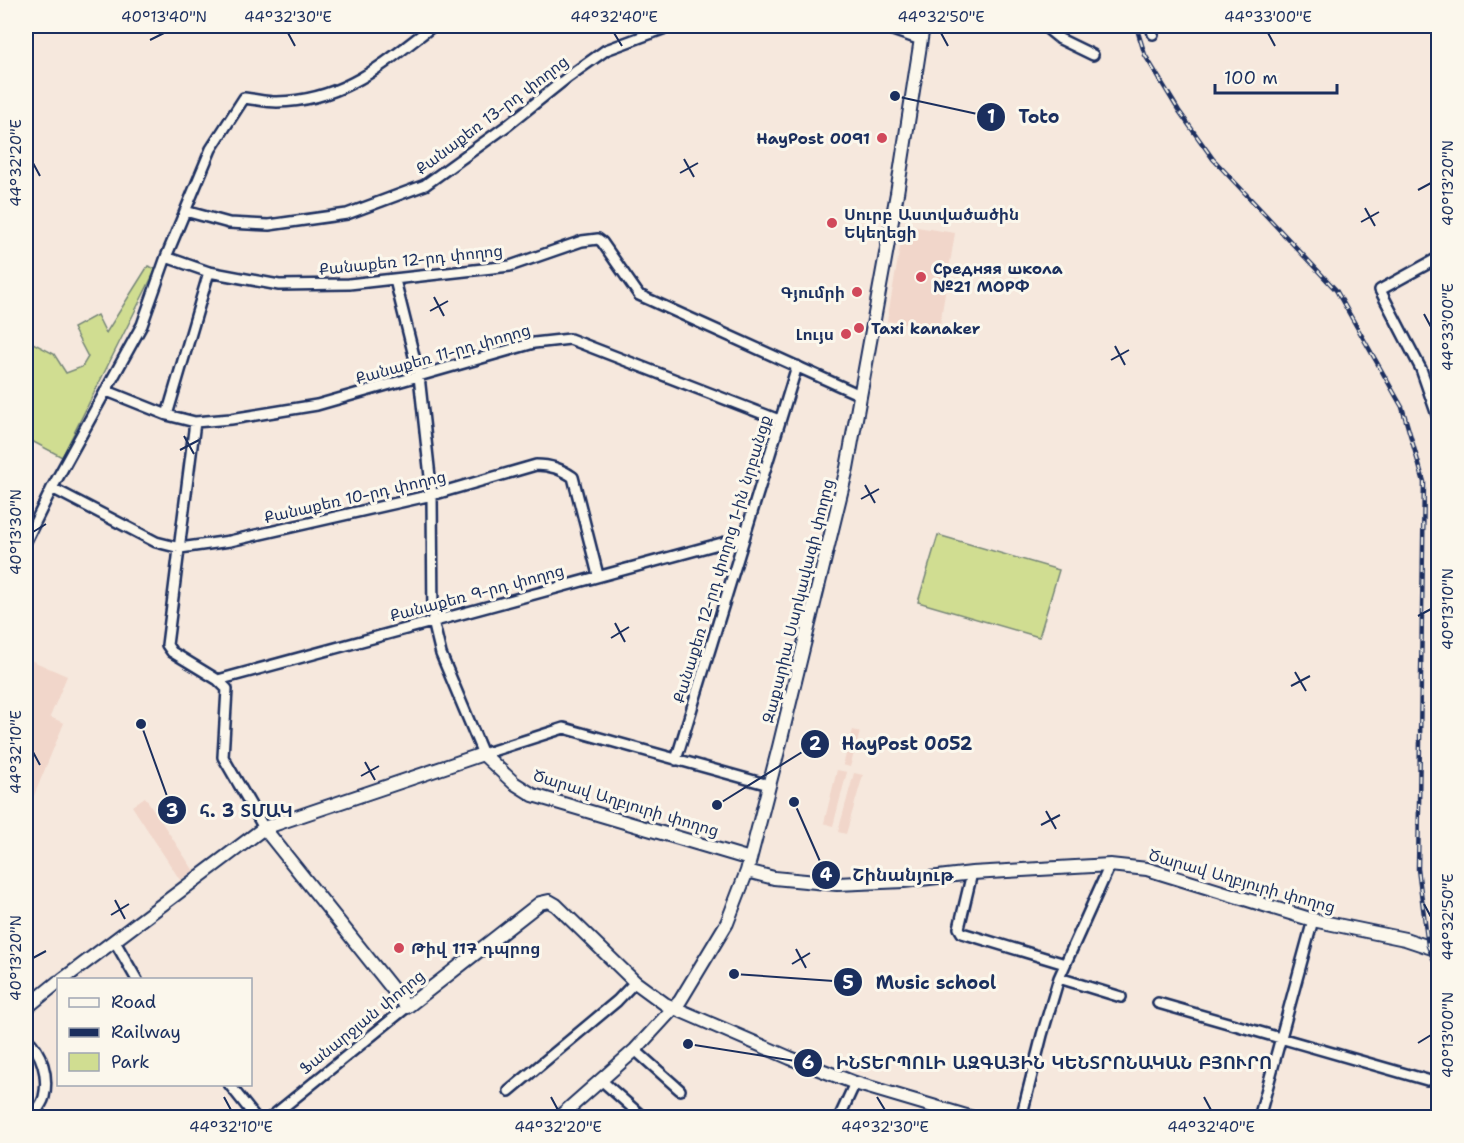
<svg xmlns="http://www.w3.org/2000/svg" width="1464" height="1143" font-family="'Shantell Sans','Noto Sans Armenian',sans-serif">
<rect width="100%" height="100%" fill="#f6e8dd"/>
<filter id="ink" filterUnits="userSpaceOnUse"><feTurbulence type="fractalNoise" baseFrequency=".0167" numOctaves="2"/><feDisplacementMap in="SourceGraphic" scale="12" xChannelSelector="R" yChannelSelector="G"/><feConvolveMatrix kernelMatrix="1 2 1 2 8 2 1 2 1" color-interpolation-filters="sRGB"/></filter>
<g filter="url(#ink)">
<path fill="#f1d6ca" d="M904 225 955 233 939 330 887 321Z
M26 658 67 676 50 717 64 723 26 815Z
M853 730 860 732 850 767 843 765Z
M837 770 847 772 833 826 824 823Z
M854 773 863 775 846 834 838 832Z
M145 797 194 871 180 880 132 806Z"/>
<path fill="#d0dd91" stroke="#768678" stroke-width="1.5" d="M148 266 156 269 62 457 26 438V350L31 351 33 343 54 354 66 373 82 367 88 357 73 328 97 315 106 333Z
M938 535 1059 570 1039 637 918 602Z"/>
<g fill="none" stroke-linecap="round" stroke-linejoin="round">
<g stroke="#1b2f5e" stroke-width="14">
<path id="street" d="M881 26 921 40
M1044 26 1060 39 1093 55
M1151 26 1153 34
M185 211 229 223 269 225 347 214 425 185 508 125 568 77 606 50 671 26
M166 257 209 272 279 285 349 284 510 266 582 241 598 239 602 242 639 295 860 395
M1438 258 1380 290 1421 369 1438 418
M395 280 419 376 432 495 433 621 441 654 483 754 564 728 769 785
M107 391 167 415 195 422 231 419 317 405 534 343 570 339 779 420
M167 415 209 272
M195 422 167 645 172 652 218 680 227 689 223 757 264 828
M52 488 156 542 180 548 230 541 432 495 536 465C551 465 561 469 573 477L598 575
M26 541 52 488 142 325 166 257 211 149 244 98C255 99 266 102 277 102 344 101 383 64 433 26
M218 680 744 537
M676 760 797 366
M972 873 959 928 962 933 1065 964
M114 940 137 980
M1059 978 1121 997
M1158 1003 1427 1080
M26 1038C42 1052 49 1076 44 1097 42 1105 36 1111 31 1118
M635 1050 680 1090
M601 1080 644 1118
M229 1084 256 1118
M509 1091 617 1001 635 982
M270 1118 407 1007
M839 1118 855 1083
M1021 1118 1042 1035 1059 978 1110 865
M1259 1118 1313 920"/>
</g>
<g stroke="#1b2f5e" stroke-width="16">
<path id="secondary" d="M264 828 407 1007 540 903 549 901 556 905 635 982 665 1004 790 1058 855 1083 973 1118
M747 871 774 878 837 884 904 881 972 873 1110 865 1147 869 1313 920 1405 939 1438 950
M62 980 264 828 483 754 514 783 533 795 750 859
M26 1008 58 982
M558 1118 635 1050 680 1001 727 923 747 871 779 747 847 468 897 193 923 26"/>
</g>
<use href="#street" stroke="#fbf7ec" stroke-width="9"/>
<use href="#secondary" stroke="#fbf7ec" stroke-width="12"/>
<g stroke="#1b2f5e" stroke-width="4.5">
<path id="rail" d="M1136 26 1145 55 1179 111 1213 159 1336 290 1402 407 1424 482 1418 869 1428 946 1438 971"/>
</g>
<use href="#rail" stroke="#fbf7ec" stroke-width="2" stroke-dasharray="7" stroke-linecap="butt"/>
</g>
</g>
<path fill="none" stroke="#1b2f5e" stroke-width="2" d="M288 33 295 46M614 33 622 46M941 33 948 46M1268 33 1275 46M150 40 164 33M684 159 694 177M33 163 40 176M680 173 698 163M1418 190 1431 183M1365 208 1375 226M1361 222 1379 212M434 297 444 316M430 311 448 301M1424 314 1431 327M1115 346 1125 365M1111 360 1129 350M184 436 194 454M180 450 199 440M865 485 875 503M861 499 879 489M33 532 46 524M1418 616 1431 609M615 623 625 642M611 638 629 627M1295 672 1306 691M1291 686 1310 676M33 752 40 765M365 762 375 780M361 776 379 766M1046 811 1056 829M1041 825 1060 815M115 900 125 919M1424 904 1431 917M111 915 129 904M796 949 806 968M33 958 46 951M792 964 810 953M1418 1043 1431 1035M224 1097 231 1110M551 1097 558 1110M877 1097 885 1110M1204 1097 1211 1110"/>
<g fill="#d1495b" stroke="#fbf7ec" stroke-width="2">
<circle cx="882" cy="138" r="6"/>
<circle cx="832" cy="223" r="6"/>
<circle cx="921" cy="277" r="6"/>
<circle cx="857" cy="292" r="6"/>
<circle cx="859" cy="328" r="6"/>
<circle cx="846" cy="334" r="6"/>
<circle cx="399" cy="948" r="6"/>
</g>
<g text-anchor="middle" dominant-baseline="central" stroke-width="6" stroke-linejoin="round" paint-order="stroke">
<g font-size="16" fill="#1b2f5e" stroke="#fbf7ec">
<text transform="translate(492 115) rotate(-37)">Քանաքեռ 13-րդ փողոց</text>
<text transform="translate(411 260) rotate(-6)">Քանաքեռ 12-րդ փողոց</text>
<text transform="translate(443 354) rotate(-16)">Քանաքեռ 11-րդ փողոց</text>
<text transform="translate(355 497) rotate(-13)">Քանաքեռ 10-րդ փողոց</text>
<text transform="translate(722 559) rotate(-73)">Քանաքեռ 12-րդ փողոց 1-ին նրբանցք</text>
<text transform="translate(477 593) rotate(-15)">Քանաքեռ 9-րդ փողոց</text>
<text transform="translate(798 601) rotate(-76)">Զաքարիա Սարկավագի փողոց</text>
<text transform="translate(626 803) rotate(17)">Ծարավ Աղբյուրի փողոց</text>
<text transform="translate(1242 881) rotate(16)">Ծարավ Աղբյուրի փողոց</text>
<text transform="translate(362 1022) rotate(-39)">Ֆանարջյան փողոց</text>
</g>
<g font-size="16" font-weight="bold" fill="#1b2f5e" stroke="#fbf7ec" text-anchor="start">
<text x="870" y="138" text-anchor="end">HayPost 0091</text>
<text x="844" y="214">Սուրբ Աստվածածին<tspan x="844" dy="18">Եկեղեցի</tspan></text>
<text x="933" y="268">Средняя школа<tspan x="933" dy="18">№21 МОРФ</tspan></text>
<text x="845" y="292" text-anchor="end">Գյումրի</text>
<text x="871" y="328">Taxi kanaker</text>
<text x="834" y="334" text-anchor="end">Լույս</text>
<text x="411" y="948">Թիվ 117 դպրոց</text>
</g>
</g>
<path fill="none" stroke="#1b2f5e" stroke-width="2" d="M895 96L991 117M717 805L815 744M141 724L172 810M794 802L826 875M734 974L848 982M688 1044L808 1063"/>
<g fill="#1b2f5e" stroke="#fbf7ec" stroke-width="2">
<circle cx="895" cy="96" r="6"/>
<circle cx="717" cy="805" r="6"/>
<circle cx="141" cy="724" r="6"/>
<circle cx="794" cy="802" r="6"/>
<circle cx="734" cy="974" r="6"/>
<circle cx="688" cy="1044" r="6"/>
<circle cx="991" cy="117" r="15"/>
<circle cx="815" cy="744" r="15"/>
<circle cx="172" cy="810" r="15"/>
<circle cx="826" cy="875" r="15"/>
<circle cx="848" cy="982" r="15"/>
<circle cx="808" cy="1063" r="15"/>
</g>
<g font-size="18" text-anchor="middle" font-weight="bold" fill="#fff">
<text x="991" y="123">1</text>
<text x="815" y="750">2</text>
<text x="172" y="817">3</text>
<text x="826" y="881">4</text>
<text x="848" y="989">5</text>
<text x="808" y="1069">6</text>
</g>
<g font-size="18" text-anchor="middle" font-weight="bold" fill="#1b2f5e" stroke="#fbf7ec" stroke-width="6" stroke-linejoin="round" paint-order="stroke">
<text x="1039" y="123">Toto</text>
<text x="907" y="750">HayPost 0052</text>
<text x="246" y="817">հ. 3 ՏՄԱԿ</text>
<text x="903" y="881">Շինանյութ</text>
<text x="936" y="989">Music school</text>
<text x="1054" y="1069">ԻՆՏԵՐՊՈԼԻ ԱԶԳԱՅԻՆ ԿԵՆՏՐՈՆԱԿԱՆ ԲՅՈՒՐՈ</text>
</g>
<rect width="1464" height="1143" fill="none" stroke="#fbf7ec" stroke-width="66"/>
<rect x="57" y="978" width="195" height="108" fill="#fbf7ec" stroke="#a1a7b3" stroke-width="1.5"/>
<rect x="69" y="998" width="30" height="9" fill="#fbf7ec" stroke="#a1a7b3" stroke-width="1.5"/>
<text x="111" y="1008" font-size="18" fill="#1b2f5e">Road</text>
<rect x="69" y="1028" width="30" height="9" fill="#1b2f5e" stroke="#a1a7b3" stroke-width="1.5"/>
<text x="111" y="1038" font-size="18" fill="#1b2f5e">Railway</text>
<rect x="69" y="1053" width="30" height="18" fill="#d0dd91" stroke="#a1a7b3" stroke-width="1.5"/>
<text x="111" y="1068" font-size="18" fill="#1b2f5e">Park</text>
<path d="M1215 84v9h122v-9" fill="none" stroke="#1b2f5e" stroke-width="3"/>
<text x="1224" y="84" font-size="18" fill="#1b2f5e" stroke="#fbf7ec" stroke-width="4.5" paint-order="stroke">100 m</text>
<rect x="33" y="33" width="1398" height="1077" fill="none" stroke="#1b2f5e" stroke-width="2"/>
<g font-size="15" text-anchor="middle" fill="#1b2f5e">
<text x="164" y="22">40°13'40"N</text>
<text x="288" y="22">44°32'30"E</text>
<text x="614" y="22">44°32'40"E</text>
<text x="941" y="22">44°32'50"E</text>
<text x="1268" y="22">44°33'00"E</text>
<text transform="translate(16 163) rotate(-90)" y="5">44°32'20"E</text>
<text transform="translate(1448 183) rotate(-90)" y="5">40°13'20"N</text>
<text transform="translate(1448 327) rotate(-90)" y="5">44°33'00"E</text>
<text transform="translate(16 532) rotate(-90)" y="5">40°13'30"N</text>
<text transform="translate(1448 609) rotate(-90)" y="5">40°13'10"N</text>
<text transform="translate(16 752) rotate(-90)" y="5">44°32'10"E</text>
<text transform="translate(1448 917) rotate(-90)" y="5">44°32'50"E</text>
<text transform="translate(16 958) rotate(-90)" y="5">40°13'20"N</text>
<text transform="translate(1448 1035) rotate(-90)" y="5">40°13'00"N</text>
<text x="231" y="1132">44°32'10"E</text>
<text x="558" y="1132">44°32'20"E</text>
<text x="885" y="1132">44°32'30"E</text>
<text x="1211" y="1132">44°32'40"E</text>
</g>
</svg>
